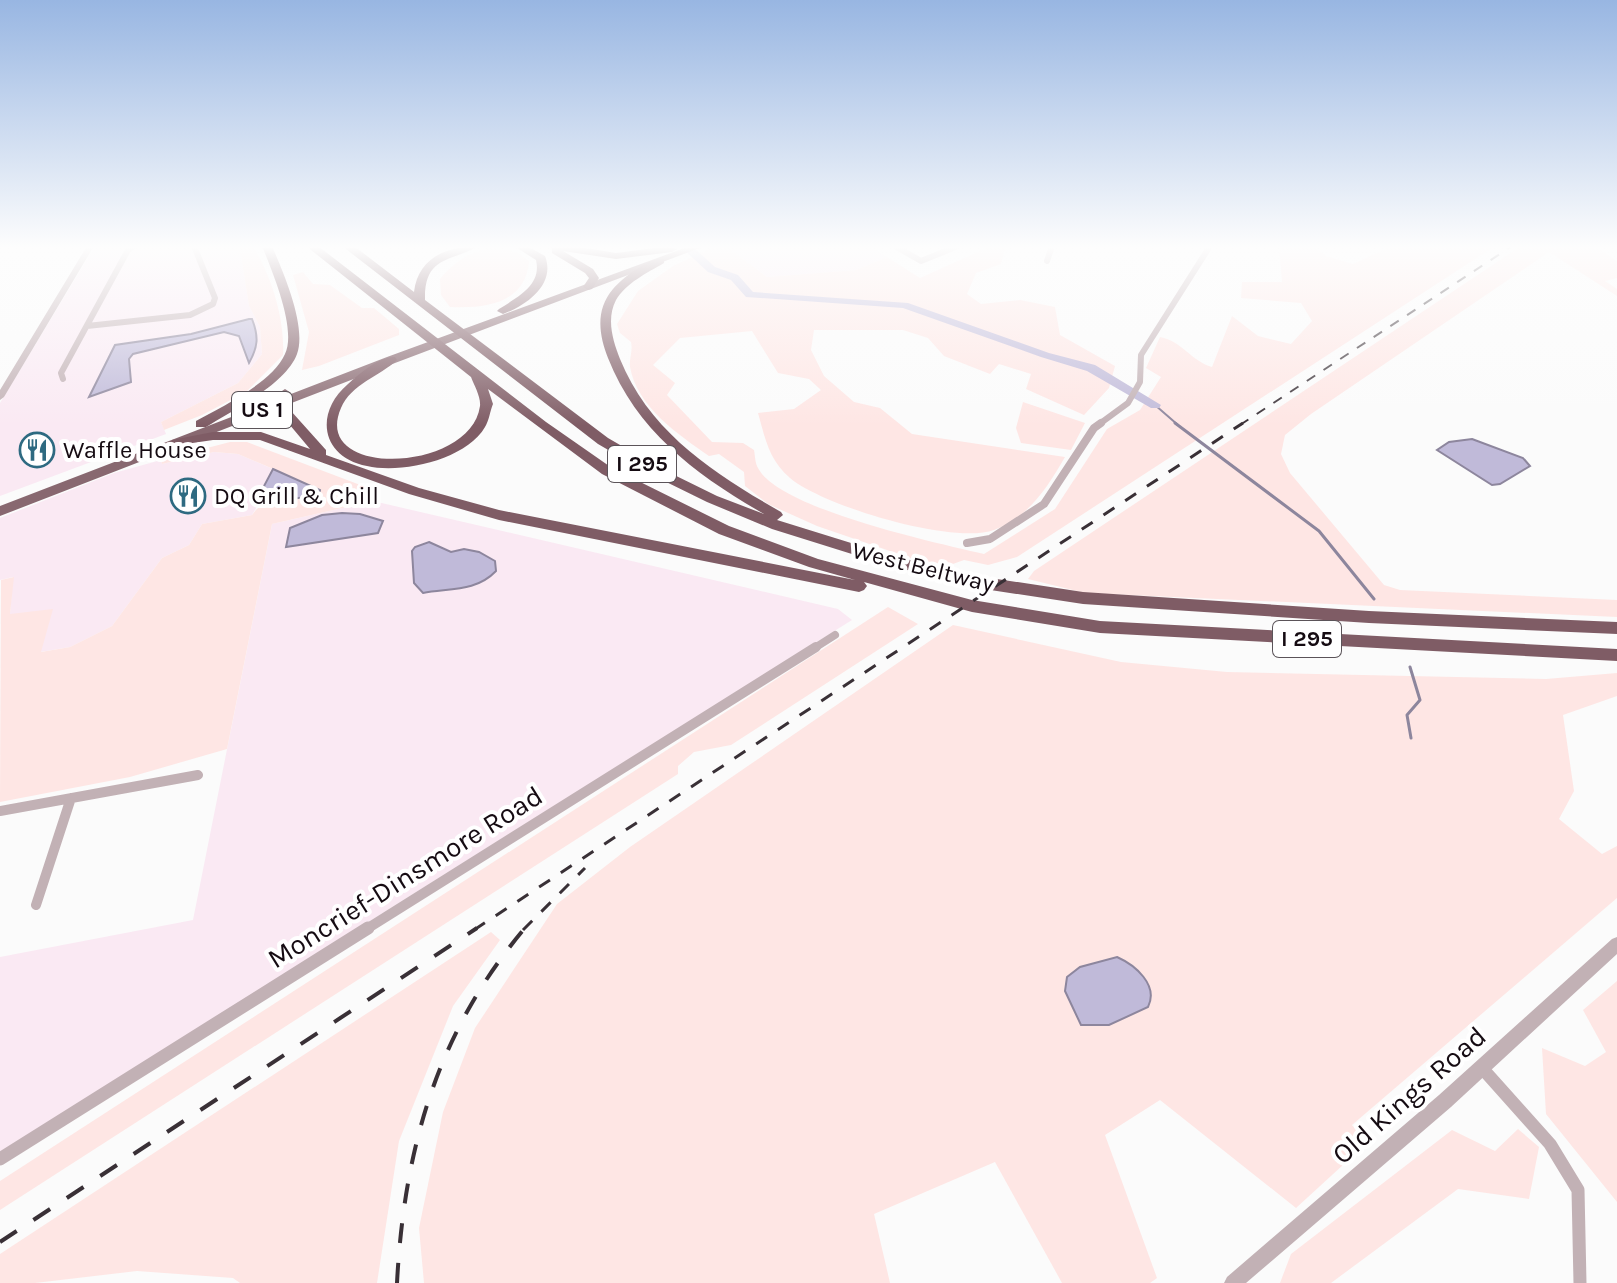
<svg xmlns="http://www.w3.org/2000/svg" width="1617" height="1283" font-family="Karla,sans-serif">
<rect width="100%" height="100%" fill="#fbfbfb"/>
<path fill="#fae9f3" d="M95 246H236L241 256 249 306 260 327 262 354 238 383 161 422 166 434 0 496V403Z
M726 246H870L887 257 856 270 767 277Z
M214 452 238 454 273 469 268 478 266 497 268 501 258 505 252 515 202 524 189 545 162 558 112 626 70 647 40 652 10 614 13 577 0 580V518L114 473 161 460 162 464Z
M373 501 838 609 852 620 0 1152V957L193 920 272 524Z"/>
<path fill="#fee6e4" d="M236 246H253C272 277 285 320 283 355L246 392 202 415 164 430 161 422 238 383 262 354 260 327 249 306 241 256Z
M716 246H726L767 277 856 270 887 257 920 278 991 246H1006L1001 264 976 273 967 294 981 304 1020 300 1055 307 1060 335 1115 366 1109 388 1084 415 1026 389 1031 374 999 364 990 374 944 356 928 338 903 330H814L811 350 824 376 854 402 880 408 912 434 1065 457C1047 488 1029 517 994 530 953 545 823 506 790 478 769 460 765 438 758 413L794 409 821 390 809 379 778 373 752 331 680 338 653 365 675 383 667 395 712 442 743 443 754 450C755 455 755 463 758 468 779 509 937 543 984 554L1055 509 1107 429 1140 410 1161 377 1146 368 1160 337C1182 341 1191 361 1212 367L1232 316 1258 336 1291 344 1312 321 1301 303 1241 298 1242 282H1282L1279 246H1314L1326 256 1353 264 1392 246H1495L1017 557 988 565 964 560 950 565 916 560 817 526 768 504 745 486 744 472 719 454 709 456C679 435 637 407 630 367 629 359 633 351 631 342L620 333 617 324 638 291 673 266Z
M1521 246H1595L1617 261V278L1605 281 1617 289V296L1549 252 1311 414 1285 435 1281 454 1290 473 1384 585 1400 590 1617 600V617L1085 593 1028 579 1034 571Z
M493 248 517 252 529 261C526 303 486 309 450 307L441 295 440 279C455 261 470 251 493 248Z
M303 272 313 284 330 285 362 308H374L399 329V335L319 366 302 370 309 332 293 275Z
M1023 402 1085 423 1071 450 1021 443 1016 428Z
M230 442H247L363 486 373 501 272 524 227 749 130 777 0 802 1 580 14 577 10 614 53 609 41 652 70 647 112 626 162 558 189 545 202 524 252 515C265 494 296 500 319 496L320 489 238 454 214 452 162 464 161 460Z
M888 607 918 624 731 745 694 752 678 766V774L0 1210V1181Z
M953 625 1121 662 1227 672 1546 679 1617 673V696L1563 715 1574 791 1559 819 1602 854 1617 846V898L1352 1125 1367 1143 1296 1208 1160 1100 1105 1135 1157 1278 1150 1283H1062L995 1162 874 1214 890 1283H424L419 1228 443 1112 475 1028 557 904 630 847Z
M491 932 500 940 453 1006 399 1141 377 1283H240L233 1278 137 1271 35 1283H0V1254Z
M1617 981V1202L1546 1114 1542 1048 1585 1066 1606 1052 1583 1010Z
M1518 1129 1539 1147 1529 1199 1458 1189 1331 1283H1280L1291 1254 1452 1130 1495 1151Z"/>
<path fill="#c0bad9" stroke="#8d869d" stroke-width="2" d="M249 319H252C259 337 258 347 249 363L239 336 224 332 133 354 129 359 131 382 89 397 115 345 191 334Z
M1472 439 1523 458 1530 466 1500 484 1492 485 1437 450 1449 442Z
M273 469 320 490 319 496 268 501 264 486Z
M342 513 360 514 383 521 378 533 286 547 290 528 322 515Z
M429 542 451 552 464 549 479 552 495 561 496 571C476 592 449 588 423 593L414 583 412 551 415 547Z
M1117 957C1135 965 1159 985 1148 1007L1109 1025H1081L1065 991 1067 977 1080 967Z"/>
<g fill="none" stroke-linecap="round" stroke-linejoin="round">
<path stroke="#8d869d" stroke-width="2" d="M1155 405 1178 425"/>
<path stroke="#8d869d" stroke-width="3" d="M1175 423 1319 531 1374 599
M1410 667 1420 700 1407 715 1411 738"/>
<path fill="#c0bad9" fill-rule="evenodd" d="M680 246H692L715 267 738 275 753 292 908 303 1049 353 1095 365 1161 405 1159 408H1151L1087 371 1041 357 903 308 746 297 731 280 708 272Z"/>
<path stroke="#c2b1b5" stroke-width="6" d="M895 246 921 261 958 246
M1047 261 1052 246
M87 326 190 315 213 304 215 298 194 246
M63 379 61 373 128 250 134 246
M1098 425 1128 403 1140 382 1141 355 1210 246"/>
<path stroke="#c2b1b5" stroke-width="8" d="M967 543 990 539 1044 504 1094 428 1101 423
M813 649 835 635"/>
<path stroke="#c2b1b5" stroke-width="10" d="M0 811 198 775
M36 905 71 798
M365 930 816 647"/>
<path stroke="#c2b1b5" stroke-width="13" d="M1482 1068 1550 1144 1578 1190 1580 1283
M0 1159 368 928"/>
<path fill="#c2b1b5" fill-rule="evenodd" d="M87 246H94L4 397 0 400V390Z
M1617 937V954L1451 1107 1246 1283H1224L1227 1277 1439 1095 1612 939Z"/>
<path fill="#886870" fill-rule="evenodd" d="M690 246H705L395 363 0 516V506L387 357Z"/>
<path fill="#7f5c65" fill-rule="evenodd" d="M262 246H272C283 272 307 326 297 354 286 384 232 411 206 427H196V421C223 406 272 383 285 354 297 329 272 271 262 246Z
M306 246H318L546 422 612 468 729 526 818 559 972 600 1100 621 1617 649V661L1100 633 972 612 864 582 867 586 864 590 859 592 499 520 409 494 260 440H213L172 446V440L213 432H261L310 449 279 412V393L285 389 291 393V411L326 450V455L419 488 499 510 855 580 809 567 719 534 602 474 488 389 493 404C490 411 489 421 485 427 466 460 401 474 367 466 321 457 314 413 348 384 359 374 380 356 395 357L397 360C380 376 351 384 341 408 310 479 471 473 480 406 481 397 474 385 471 377Z
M342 246H354L414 292C418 257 448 246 479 246 450 262 424 256 425 300L608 438 658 467 717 496 764 514C698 476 637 432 608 358 599 335 595 310 613 289 623 277 648 258 664 259V263C647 273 626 283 616 300 606 319 613 341 620 359 650 433 715 474 781 512L783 515 777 520 893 556 984 577 1083 592 1369 611 1617 622V634L1369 623 1083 604 984 589 887 565 772 529 707 502 648 473 598 444Z
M514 246H527L545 256C556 284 527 305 503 314L497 311 499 309C518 297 542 285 536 260Z
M548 246H574L616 253 669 246 677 249 672 252 616 259 563 251 593 269 599 278 592 289 588 290 583 287 589 278 585 273 552 253V249Z"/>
<path stroke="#393036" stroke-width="2" stroke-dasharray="10 10" stroke-linecap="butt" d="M1240 425 1512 246"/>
<path stroke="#393036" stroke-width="3" stroke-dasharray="13 13" stroke-linecap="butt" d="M474 930 1243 423
M523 930 585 868"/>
<path stroke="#393036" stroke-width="4" stroke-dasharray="20 20" stroke-linecap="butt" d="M0 1242 477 928
M397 1283C404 1149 437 1032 525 928"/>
</g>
<linearGradient id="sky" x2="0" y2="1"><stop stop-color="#98b6e2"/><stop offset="0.58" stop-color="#fdfdfd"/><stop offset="1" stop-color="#fdfdfd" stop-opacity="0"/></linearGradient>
<rect width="1617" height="426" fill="url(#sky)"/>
<defs>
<g id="restaurant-ring" transform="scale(1.8)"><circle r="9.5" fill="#fff" stroke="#2e6a81" stroke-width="1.5"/><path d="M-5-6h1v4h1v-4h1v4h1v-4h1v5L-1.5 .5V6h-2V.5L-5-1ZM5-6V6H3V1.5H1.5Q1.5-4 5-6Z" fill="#2e6a81"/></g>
</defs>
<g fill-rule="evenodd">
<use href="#restaurant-ring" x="37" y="450"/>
<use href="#restaurant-ring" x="188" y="496"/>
</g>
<g text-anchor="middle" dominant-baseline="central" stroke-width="8" stroke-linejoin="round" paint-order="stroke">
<g fill="#fff" stroke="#5b5459" stroke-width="2">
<rect x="232" y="392" width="60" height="36" rx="6"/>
<rect x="608" y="446" width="68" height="36" rx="6"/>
<rect x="1273" y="621" width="68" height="36" rx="6"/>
</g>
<g font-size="22" font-weight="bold" fill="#150b12">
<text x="262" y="410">US 1</text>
<text x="642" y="464">I 295</text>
<text x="1307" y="639">I 295</text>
</g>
<g font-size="24" fill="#150b12" stroke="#fff" text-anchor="start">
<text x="63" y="450">Waffle House</text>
<text x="214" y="496">DQ Grill &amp; Chill</text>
</g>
<g font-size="24" fill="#150b12" stroke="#fff">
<text transform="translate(923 567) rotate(14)">West Beltway</text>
</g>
<g font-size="28" fill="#150b12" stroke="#fff">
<text transform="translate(405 877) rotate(-32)">Moncrief-Dinsmore Road</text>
<text transform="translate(1409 1095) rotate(-41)">Old Kings Road</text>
</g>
</g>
</svg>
